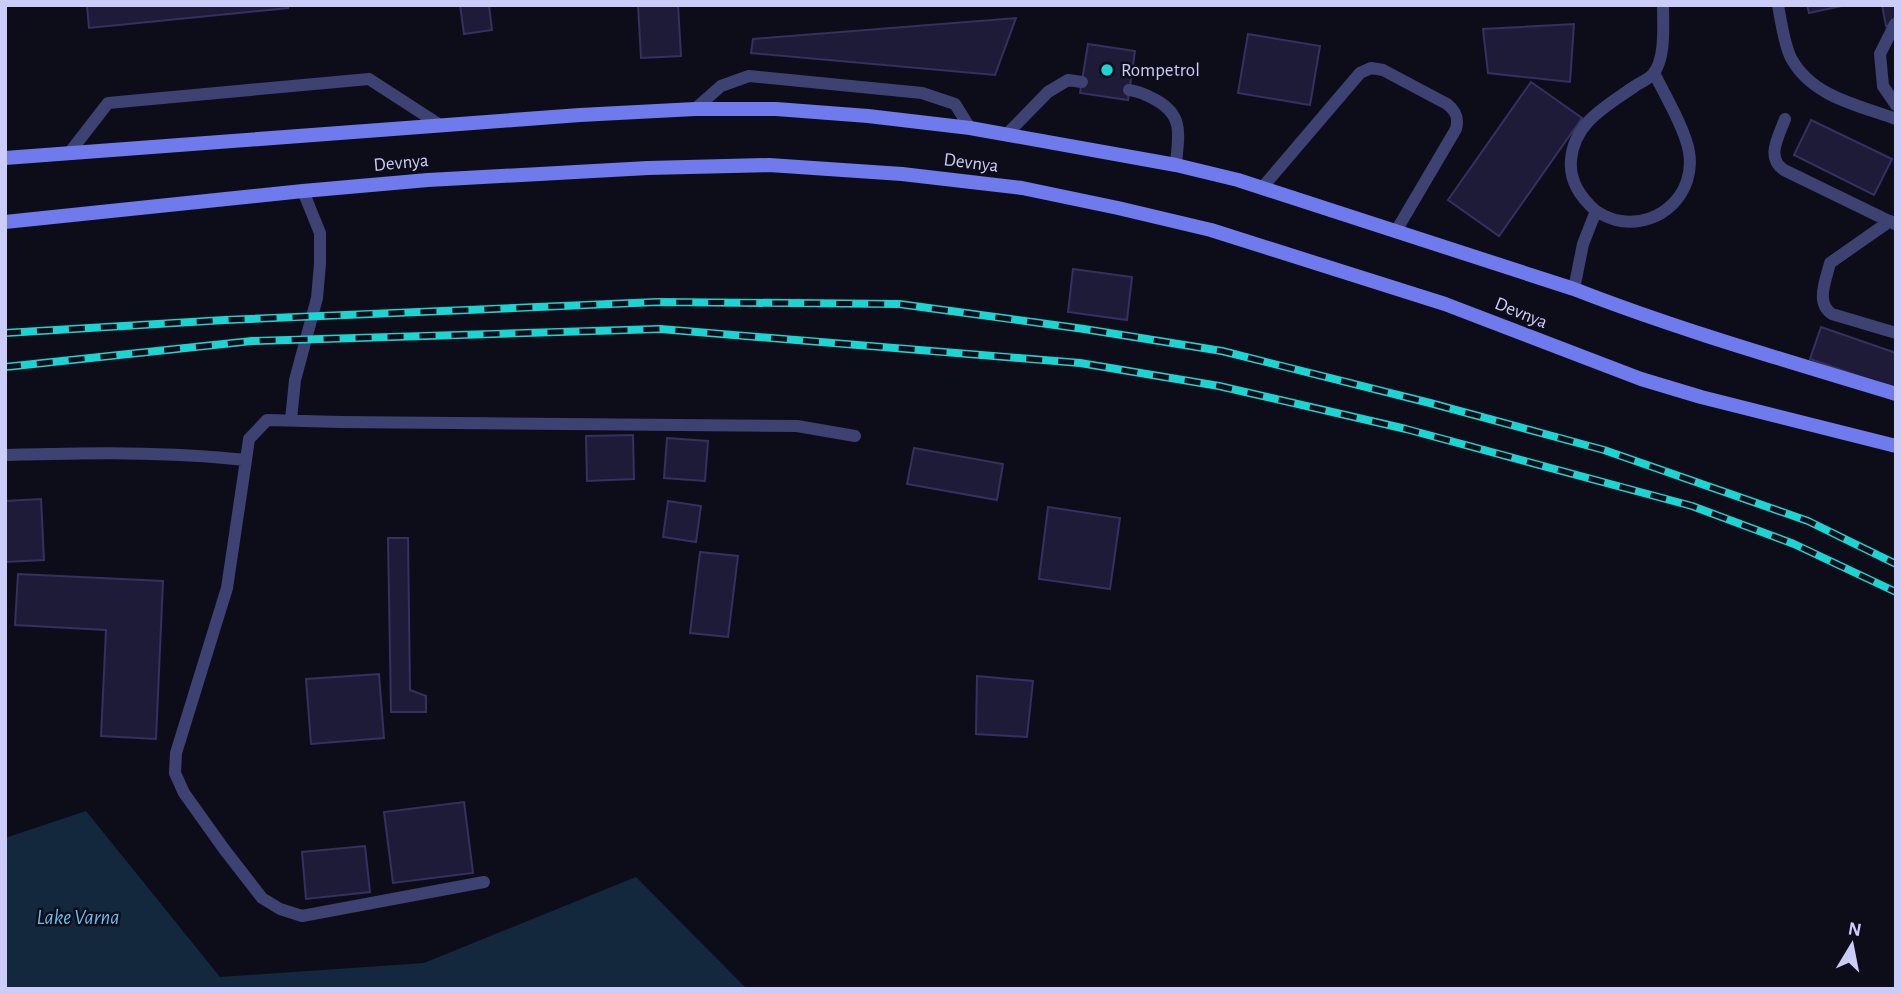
<svg xmlns="http://www.w3.org/2000/svg" width="1901" height="994" font-family="'Alegreya Sans',sans-serif">
<rect width="100%" height="100%" fill="#0d0d1a"/>
<path fill="#13283d" d="M86 811 220 977 424 963 636 877 747 989H5V838Z"/>
<path fill="#1e1b38" stroke="#343061" stroke-width="2" d="M87 5H288V8L89 28Z
M460 5H489L492 30 464 34Z
M638 5H678L681 56 641 58Z
M1807 5H1846L1809 13Z
M1882 5H1896V24L1886 26Z
M1016 18 995 75 751 53 753 39Z
M1574 24 1570 82 1488 73 1483 29Z
M1248 34 1320 46 1310 105 1238 93Z
M1088 44 1135 51 1128 100 1080 93Z
M1531 82 1582 118 1499 236 1448 200Z
M1811 120 1892 159 1874 195 1794 155Z
M1073 269 1132 277 1127 320 1068 312Z
M1821 327 1896 353V389L1810 359Z
M633 435 634 479 587 481 586 436Z
M667 438 708 441 705 481 664 478Z
M914 448 1003 464 997 500 907 484Z
M41 499 44 560 5 562V501Z
M668 501 701 506 696 542 663 537Z
M1048 507 1120 518 1110 589 1039 579Z
M388 538H408L410 690 426 696V712H391Z
M700 552 738 556 728 637 690 633Z
M18 574 163 581 156 739 101 736 106 630 15 625Z
M379 674 384 738 311 744 306 679Z
M977 676 1033 681 1027 737 976 734Z
M464 802 473 873 393 883 384 812Z
M365 846 370 892 306 899 302 852Z"/>
<g fill="none" stroke-linecap="round" stroke-linejoin="round">
<path stroke="#3d4273" stroke-width="12" d="M1778 5C1781 21 1784 44 1791 58 1812 97 1858 105 1896 119
M1895 24 1880 54 1883 86 1896 105
M1129 90C1139 91 1147 95 1156 100 1185 116 1178 136 1176 165
M695 109 721 86 749 76 922 93 955 104 970 128
M1785 119C1779 136 1765 158 1784 170L1895 224
M1007 134 1048 92 1068 80 1082 82
M70 152 108 103 369 79 440 125
M1262 188 1360 73 1371 68 1383 70 1447 104C1456 111 1459 118 1456 129L1396 231
M1596 211C1604 216 1612 220 1621 221 1662 227 1696 192 1689 152 1686 131 1664 93 1654 73
M1890 221 1830 263C1826 280 1815 303 1832 314L1896 333
M1574 289 1583 244 1596 211C1581 198 1569 182 1571 160 1574 122 1607 106 1635 86 1641 82 1649 79 1653 74 1666 59 1663 24 1663 5
M291 420 295 380 317 298 320 264V233L303 191
M5 455C86 453 166 451 246 460L249 439 267 420 341 422 797 426 855 436
M246 460 227 588 176 753 175 773 184 793 224 849 262 898 280 909 302 916 484 882"/>
<path stroke="#6f7aec" stroke-width="14" d="M5 158 580 115 695 109H776L868 116 970 128 1176 165 1238 180 1574 289C1679 330 1788 361 1896 394
M5 222 303 191 428 180 648 168 769 165 902 174 1022 188 1118 208 1211 230 1445 304 1641 379 1701 397 1896 446"/>
<g stroke="#1cd5d2" stroke-width="8">
<path id="rail" d="M5 333 225 320 658 302 899 304 1084 329 1222 351 1430 403 1604 450 1808 521 1896 564
M5 367 252 341 660 329 1080 363 1219 386 1406 429 1692 506 1794 544 1896 592"/>
</g>
<use href="#rail" stroke="#0d0d1a" stroke-width="5" stroke-dasharray="16" stroke-linecap="butt"/>
</g>
<circle fill="#1cd5d2" stroke="#0d0d1a" stroke-width="2.5" cx="1107" cy="70" r="7"/>
<g text-anchor="middle" dominant-baseline="central" stroke-width="5" stroke-linejoin="round" paint-order="stroke">
<g font-size="19" fill="#ccccf8" stroke="#0d0d1a" text-anchor="start">
<text x="1121" y="70">Rompetrol</text>
</g>
<g font-size="19" fill="#ccccf8" stroke="#0d0d1a">
<text transform="translate(401 163) rotate(-5)">Devnya</text>
<text transform="translate(971 163) rotate(7)">Devnya</text>
<text transform="translate(1521 313) rotate(22)">Devnya</text>
</g>
<g font-size="21" font-style="italic" fill="#67bdeb" stroke="#0d0d1a">
<text x="78" y="917">Lake Varna</text>
</g>
</g>
<rect width="1901" height="994" fill="none" stroke="#ccccf8" stroke-width="14"/>
<g transform="translate(1852 945) rotate(10)" stroke="#0d0d1a" stroke-width="5" paint-order="stroke">
<path d="M0-5L12 26L0 18L-12 26Z" fill="#ccccf8"/>
<text y="-10" font-size="19" font-weight="bold" text-anchor="middle" fill="#ccccf8">N</text>
</g>
</svg>
